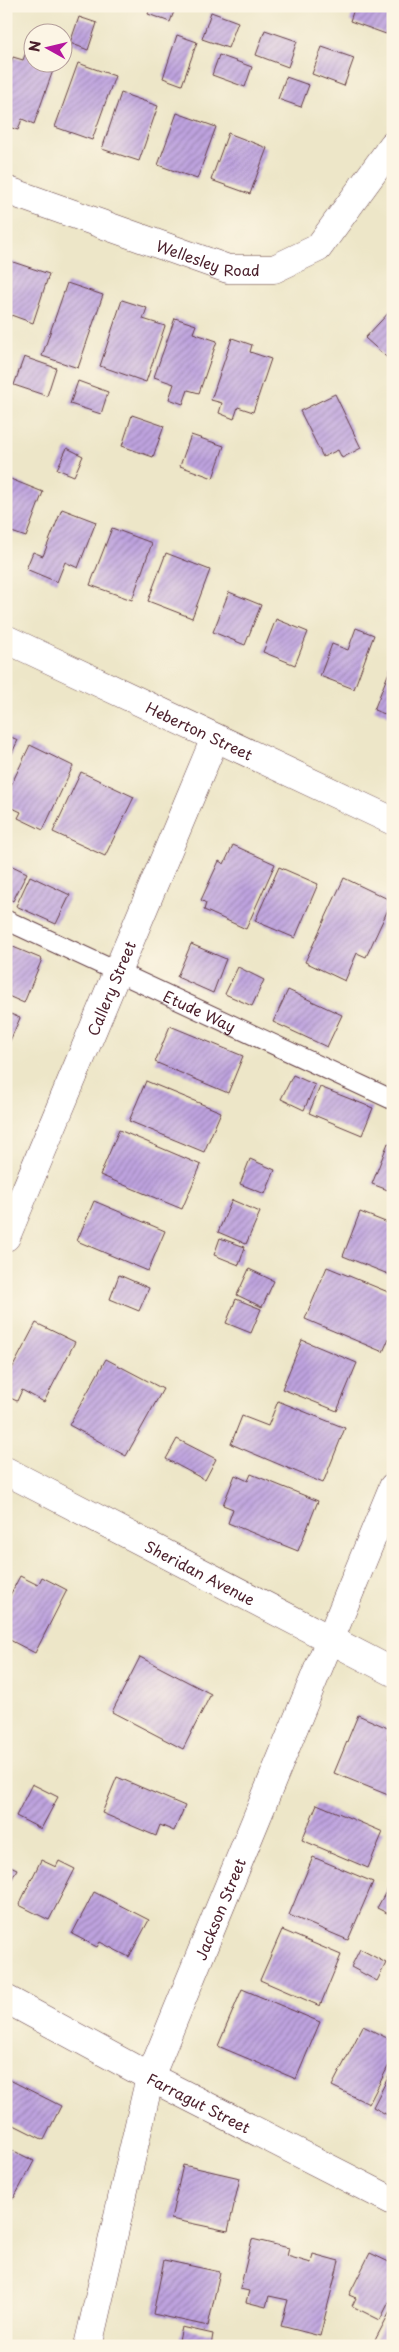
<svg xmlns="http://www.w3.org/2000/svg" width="399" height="2352" font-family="'Playpen Sans',sans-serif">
<defs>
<pattern id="building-hatch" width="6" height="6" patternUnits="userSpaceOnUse" patternTransform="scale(1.25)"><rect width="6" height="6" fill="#bea3df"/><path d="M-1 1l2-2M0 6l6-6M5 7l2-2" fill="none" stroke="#9c84b5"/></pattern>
</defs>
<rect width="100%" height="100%" fill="#fcf5e5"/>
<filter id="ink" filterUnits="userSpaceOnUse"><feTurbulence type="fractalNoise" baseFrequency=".02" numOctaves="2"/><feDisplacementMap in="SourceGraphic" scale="10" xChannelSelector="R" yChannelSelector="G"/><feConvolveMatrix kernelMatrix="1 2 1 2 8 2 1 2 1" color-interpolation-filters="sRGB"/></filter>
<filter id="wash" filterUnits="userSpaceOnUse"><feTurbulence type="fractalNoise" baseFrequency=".0096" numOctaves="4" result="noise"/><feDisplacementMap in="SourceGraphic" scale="20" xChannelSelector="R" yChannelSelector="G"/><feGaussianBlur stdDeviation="1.12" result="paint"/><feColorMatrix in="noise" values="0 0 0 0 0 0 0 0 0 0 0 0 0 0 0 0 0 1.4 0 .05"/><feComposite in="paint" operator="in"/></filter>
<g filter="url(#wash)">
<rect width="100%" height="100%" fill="#ede6c8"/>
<g id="blocks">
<path fill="url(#building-hatch)" d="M151 6H176L170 22 148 14Z
M355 6H393V15L386 34 350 21Z
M211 12 238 22 228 48 202 39Z
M79 17 97 23 88 50 70 43Z
M36 27 50 32H34Z
M265 30 297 41 288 67 256 55Z
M177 35 197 42 182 85 163 78Z
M32 36V62H56L34 124 22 119 18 130 6 126V74L13 57 23 60Z
M322 47 354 58 344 86 312 74Z
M219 55 252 67 245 87 212 75Z
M78 63 115 76 92 140 55 127Z
M286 77 309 85 301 107 278 99Z
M121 93 158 106 139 161 102 149Z
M177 113 216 127 197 179 158 165Z
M228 133 267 148 250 194 211 180Z
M10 261 49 274 33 323 11 315 7 329 6 271Z
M67 283 103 295 78 368 42 356Z
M122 300 147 308 143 319 165 326 146 382 100 366Z
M393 308V363L365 338Z
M175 318 196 325 193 333 217 341 199 393 188 390 183 404 169 399 174 384 154 377Z
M232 338 252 345 250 352 271 359 253 412 238 407 234 419 219 413 222 403 211 400Z
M24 357 56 368 47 396 14 385Z
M78 381 108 392 101 414 70 404Z
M335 394 361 448 342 458 338 450 323 457 300 411Z
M132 415 164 426 153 457 122 446Z
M191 435 224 446 213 478 180 466Z
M67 448 83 456 74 476 57 469Z
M8 478 43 492 26 537 6 530V484Z
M62 509 96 522 78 568 65 562 57 582 26 569 33 552 43 556Z
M112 528 152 543 132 600 90 585Z
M166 553 210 570 192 618 148 601Z
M229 592 261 605 245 645 213 632Z
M276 619 308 632 295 665 263 652Z
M356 628 374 635 354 689 320 676 332 644 348 650Z
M393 662V717L374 710Z
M6 735 18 740 6 766Z
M30 745 73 766 43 830 18 818 21 812 6 805V796Z
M81 772 134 797 105 856 53 832Z
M233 845 275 864 246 929 204 910 206 903 201 900 219 861 224 864Z
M6 863 27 873 13 901 6 897Z
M279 867 318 884 295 938 255 921Z
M30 876 70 895 56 924 16 906Z
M344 878 392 901 366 957 357 953 345 981 305 962Z
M6 944 42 959 24 1003 6 995Z
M191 944 226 959 213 993 177 977Z
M238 967 264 980 252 1006 225 994Z
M288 990 342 1015 327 1047 273 1022Z
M6 1012 20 1018 6 1050Z
M170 1026 243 1056 228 1093 155 1062Z
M293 1075 315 1085 304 1110 281 1099Z
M146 1081 221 1112 204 1152 129 1121Z
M320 1087 373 1108 362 1135 309 1113Z
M119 1130 201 1165 182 1209 100 1175Z
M388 1143 393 1145V1192L372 1184Z
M250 1159 275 1170 265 1194 240 1184Z
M232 1200 260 1212 246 1244 218 1232Z
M94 1201 165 1231 148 1271 77 1241Z
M360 1212 393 1225V1276L343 1256Z
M220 1238 245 1247 239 1265 214 1255Z
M327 1267 393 1294V1329L383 1352 305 1319Z
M249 1269 274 1281 262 1307 237 1295Z
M119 1275 149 1288 139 1311 110 1299Z
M236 1299 261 1309 251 1333 226 1323Z
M36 1323 75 1342 44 1402 22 1390 17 1401 6 1396V1380Z
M302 1340 357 1363 337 1411 282 1389Z
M106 1359 163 1389 126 1456 69 1425Z
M278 1401 345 1428 323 1483 231 1444 242 1416 268 1426Z
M177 1439 216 1459 205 1480 166 1459Z
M251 1474 318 1501 298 1551 228 1523 233 1509 223 1505 235 1475 248 1481Z
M20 1576 38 1585 42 1577 67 1590 35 1653 6 1638V1603Z
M140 1657 211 1694 183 1749 112 1712Z
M358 1715 390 1729 387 1739 393 1741V1797L334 1773Z
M117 1777 185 1806 174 1831 160 1825 156 1836 102 1813Z
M32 1784 58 1797 41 1829 16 1816Z
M317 1804 383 1832 368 1868 302 1840Z
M313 1857 373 1882 348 1940 289 1915Z
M41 1860 56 1867 59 1861 75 1869 49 1920 19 1905Z
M6 1864 17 1869 6 1890Z
M393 1879V1916L377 1908Z
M94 1892 149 1920 129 1957 100 1942 97 1947 72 1934Z
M282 1930 341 1955 320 2006 260 1980Z
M360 1949 386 1963 377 1981 351 1967Z
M242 1989 320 2022 296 2079 218 2046Z
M363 2026 393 2041V2057L369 2104 332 2086Z
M393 2068V2118L373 2107Z
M6 2078 61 2106 44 2140 6 2121Z
M6 2147 34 2161 14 2198 6 2194Z
M183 2165 240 2178 228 2231 171 2219Z
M252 2239 289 2248 287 2256 311 2263 313 2254 339 2261 320 2336 281 2326 288 2300 269 2296 266 2307 246 2302 249 2291 240 2289Z
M370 2253 391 2263 389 2267 393 2269V2294L380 2320 352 2306 356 2298 349 2295Z
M164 2260 220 2272 208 2326 153 2314Z
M393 2306V2346H372Z
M182 2327 213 2334 211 2346H178Z"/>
</g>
</g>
<g filter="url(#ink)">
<use href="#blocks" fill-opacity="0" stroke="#623d43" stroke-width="1"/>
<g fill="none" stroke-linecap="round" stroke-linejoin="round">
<g stroke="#623d43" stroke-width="21">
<g id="lane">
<path id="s1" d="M6 920 393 1100"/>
</g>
</g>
<g stroke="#623d43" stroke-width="29">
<g id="street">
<path id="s2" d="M6 190 228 269H274L318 248 393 145"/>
<path id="s3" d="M6 639 393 821"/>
<path id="s4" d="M6 1237 215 738"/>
<path id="s5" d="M6 1471 393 1672"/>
<path id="s6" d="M6 1999 150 2077 393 2201"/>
<path id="s7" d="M88 2346 150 2077 393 1487"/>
</g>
</g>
<use href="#lane" stroke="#fff" stroke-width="19"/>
<use href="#street" stroke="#fff" stroke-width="28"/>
</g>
</g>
<g text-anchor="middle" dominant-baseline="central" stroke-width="4.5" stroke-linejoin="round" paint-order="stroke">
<g font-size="15" fill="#4a1f2b" stroke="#fcf5e5">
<text stroke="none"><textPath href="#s2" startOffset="214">Wellesley Road</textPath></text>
<text stroke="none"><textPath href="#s3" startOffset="214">Heberton Street</textPath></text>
<text stroke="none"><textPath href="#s4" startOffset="270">Callery Street</textPath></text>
<text stroke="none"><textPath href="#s1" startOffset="214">Etude Way</textPath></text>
<text stroke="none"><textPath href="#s5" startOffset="219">Sheridan Avenue</textPath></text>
<text stroke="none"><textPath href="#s7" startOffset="458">Jackson Street</textPath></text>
<text stroke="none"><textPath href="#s6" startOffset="219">Farragut Street</textPath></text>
</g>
</g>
<rect width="399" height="2352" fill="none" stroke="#fcf5e5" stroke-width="25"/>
<g transform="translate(48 48) rotate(278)"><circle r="24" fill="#fcf5e5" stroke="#b59f9b"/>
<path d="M0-4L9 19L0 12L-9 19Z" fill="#b5179e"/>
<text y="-8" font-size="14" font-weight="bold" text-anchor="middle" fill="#4a1f2b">N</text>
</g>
</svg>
